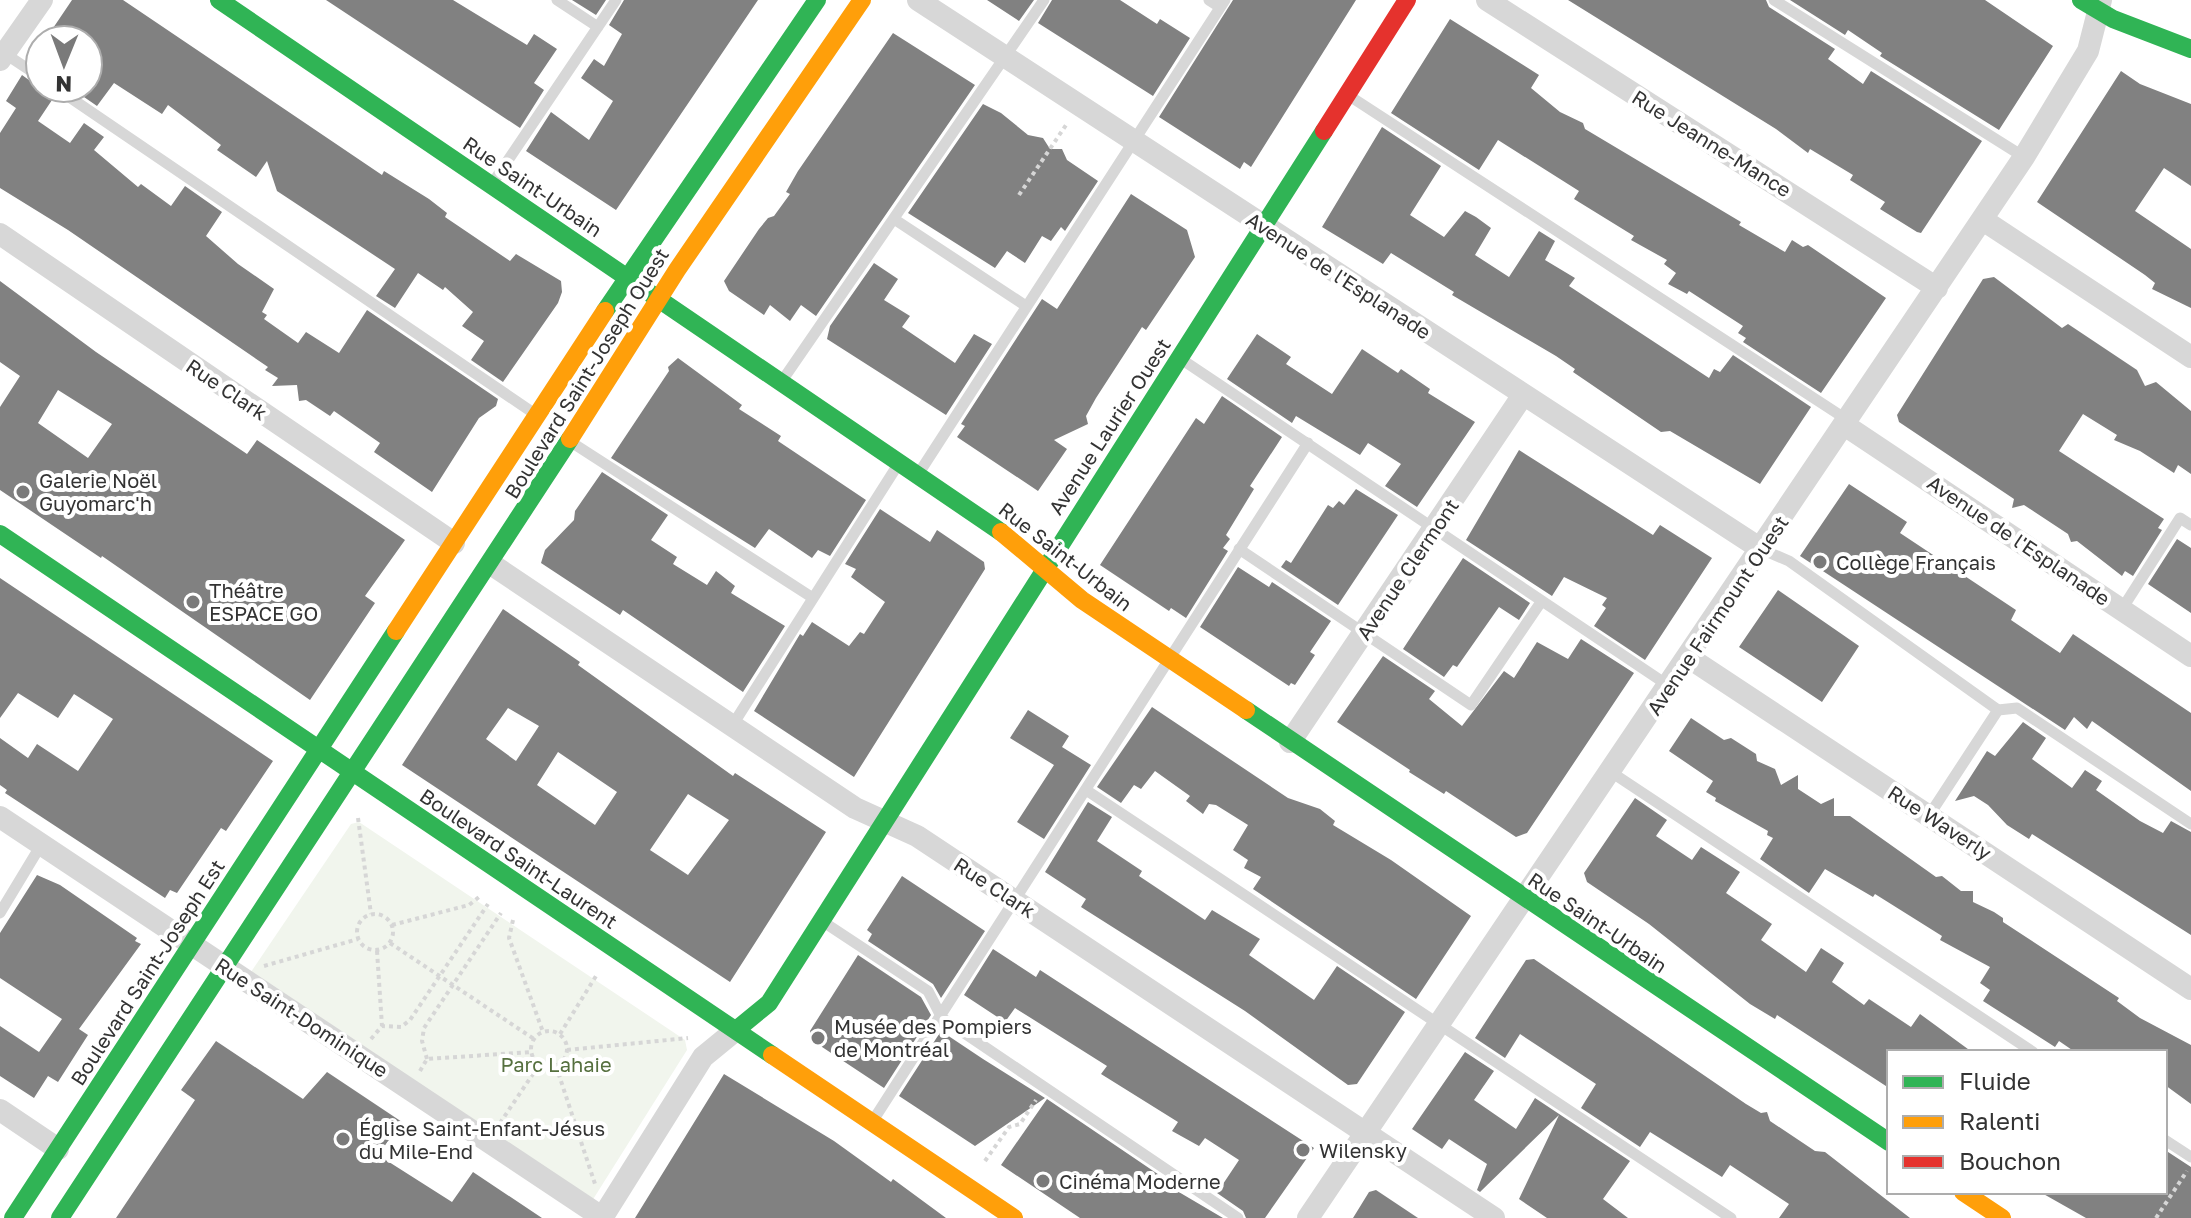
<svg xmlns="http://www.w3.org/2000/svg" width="2191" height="1218" font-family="'Golos Text',sans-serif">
<rect width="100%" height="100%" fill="#fff"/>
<path fill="#f1f5ed" d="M359 822 685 1040 687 1050 592 1201 251 972 351 824Z"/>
<path fill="#818181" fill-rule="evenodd" d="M72 0H123L382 175 384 171 429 199 447 213 445 217 510 261 516 254 561 281 562 292 558 303 503 382 471 360 484 341 462 326 473 312 445 287 443 290 418 273 395 308 376 296 395 269 277 191 267 161 256 177 217 150 221 145 168 105 162 114 114 83 97 106 71 88H88V40H45Z
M326 0H453L527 45 534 34 557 49 534 83 544 90 520 128Z
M572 0H606L596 15Z
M624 0H758L616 210 526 151 551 112 589 140 613 101 581 78 594 59 604 66 622 34 609 25Z
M987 0H1034L1019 21Z
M1052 0H1120L1157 24 1160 19 1190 38 1153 96 1038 23Z
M1233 0H1356L1251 167 1244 162 1240 169 1159 117Z
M1568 0H1766L1769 7 1835 49 1828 59 1863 84 1871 71 1982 141 1921 233 1917 232 1880 209 1885 202 1850 180 1853 175 1810 149 1808 153 1776 129Z
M1790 0H1985L2053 46 1999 130 1880 56 1882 53 1848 30 1845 35Z
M1450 19 1539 75 1531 88 1560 112 1583 123 1585 129 1741 222 1739 225 1785 252 1792 240 1803 247 1808 245 1886 298 1821 393 1743 342 1746 338 1738 333 1743 326 1689 291 1687 294 1668 284 1676 273 1664 264 1667 260 1631 240 1634 236 1574 199 1579 191 1498 140 1479 170 1391 113Z
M893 33 975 85 816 316 801 305 790 321 770 305 764 315 729 291 724 281 759 229 768 218 774 216 790 194 786 192 798 171Z
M2121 71 2140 84 2191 104V186L2164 168 2135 211 2191 249V308L2152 289 2155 283 2145 275 2037 202Z
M22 75 40 88H48L54 97 38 121 70 143 84 123 104 137 94 150 138 187 141 184 171 206 185 186 222 212 206 236 238 264 274 289 262 312 267 315 264 319 298 343 306 332 339 353 367 310 498 399 496 406 479 418 432 492 374 452 380 443 334 411 330 416 306 400 299 401 297 385 272 386 278 378 265 370 268 367 68 230 0 188V133L16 108 6 101Z
M983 104 1001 113 1028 135 1043 138 1050 149H1062L1067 160 1098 181 1065 231 1061 227 1051 241 1042 236 1025 263 1007 251 995 268 908 213Z
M1382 127 1441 166 1410 215 1444 237 1465 211 1476 217 1491 228 1475 255 1509 277 1539 231 1555 241 1545 260 1575 278 1569 286 1709 378 1714 369 1720 372 1733 355 1811 407 1760 484 1670 431 1661 432 1573 372 1575 369 1556 356 1452 295 1454 292 1391 253 1383 264 1322 227Z
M1131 194 1187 230 1195 257 1146 330 1142 327 1096 398 1086 416 1088 424 1054 440 1067 449 1038 491 957 437 965 426 961 424 1042 299 1057 309Z
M874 263 898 279 884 300 910 316 902 327 955 363 974 334 992 344 946 415 827 339 830 326Z
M1994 277 2062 328 2068 324 2137 370 2145 386 2156 382 2191 411V474L2178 465 2174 473 2140 451 2114 440 2117 435 2083 414 2059 451 2164 519 2158 528 2162 530 2133 576 2125 571 2122 576 2077 541 2071 542 2068 534 2024 505 2012 508 2014 499 1899 422 1897 415 1983 279Z
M0 281 96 352 247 454 257 440 405 540 365 596 375 603 310 700 102 556 101 558 0 490V407L20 376 0 362ZM58 390 112 424 88 458 38 423Z
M1257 334 1291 357 1286 364 1332 394 1362 349 1398 373 1401 369 1430 389 1428 393 1475 422 1417 507 1385 486 1401 464 1368 443 1360 455 1296 416 1292 423 1227 379Z
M678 358 742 405 739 409 781 436 778 441 866 500 830 556 818 550 812 558 769 529 755 548 611 458 669 371 668 367Z
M1222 396 1282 437 1250 486 1254 489 1226 535 1230 539 1223 548 1228 551 1186 618 1171 608 1169 611 1100 565 1196 418 1204 424Z
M1519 450 1653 535 1660 525 1712 558 1645 660 1594 626 1606 608 1602 605 1607 598 1564 577 1552 596 1466 540Z
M602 472 668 515 651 540 677 557 673 564 707 585 716 571 735 586 731 593 785 626 743 692 623 610 620 615 541 563 545 550 574 520 575 511Z
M1849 484 1907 522 1900 533 2016 610 2011 620 2060 653 2073 634 2191 713V791L2092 721 2087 729 2074 717 2065 730 1800 556Z
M1356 489 1398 515 1338 605 1281 567 1286 560 1291 563 1328 505 1333 508 1339 501 1344 505Z
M880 509 930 542 937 530 984 562 985 569 854 777 754 711 800 634 803 636 812 622 849 646 860 632 864 634 885 602 851 577 856 569 845 564Z
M2177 539 2191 548V613L2148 584Z
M1463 558 1530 603 1519 620 1499 607 1457 667 1453 665 1444 677 1403 649Z
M1238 567 1269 587 1272 582 1331 621 1310 652 1315 655 1295 685 1291 683 1289 686 1200 627Z
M0 578 273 761 226 831 221 828 177 893 170 890 165 898 5 793 7 790 0 785V738L28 758 37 744 78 771 113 719 74 694 58 718 18 693 0 718Z
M1778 590 1859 646 1822 702 1739 647Z
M503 609 580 662 578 665 733 776 735 773 826 832 730 982 402 765ZM508 708 539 726 516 761 486 739ZM558 752 617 792 595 825 537 785ZM688 794 729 820 688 875 650 850Z
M1581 639 1634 673 1527 833 1516 837 1446 791 1444 794 1409 772 1410 770 1337 722 1383 656 1435 691 1429 699 1462 726 1504 671 1514 678 1537 642 1568 659Z
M1152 707 1288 798 1320 809 1335 821 1333 825 1391 860 1471 916 1416 999 1253 889 1261 877 1244 868 1248 860 1233 850 1248 825 1216 805 1209 804 1203 814 1186 801 1190 796 1155 771 1141 789 1134 785 1121 803 1097 787Z
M1028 710 1069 736 1062 747 1091 765 1044 839 1017 822 1054 765 1010 738Z
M1691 718 1724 740 1731 738 1756 754 1757 761 1775 769 1781 785 1798 775V789L1821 804 1834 798V816H1850L1936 877 1942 876 1961 891H1973V902L1994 912 2003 918V922L2119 998 2117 1001 2140 1018 2191 1045V1104L2165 1085V1052H2075L2059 1041 2055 1047 1983 1001 1990 990 1980 983 1990 967 1940 940 1942 936 1875 894 1873 897 1825 869 1809 893 1760 859 1773 838 1767 835 1768 831 1715 801 1716 798 1706 792 1713 781 1669 751Z
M2023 722 2046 738 2032 759 2072 788 2085 770 2102 781 2096 790 2140 821 2163 833 2171 821 2191 832V935L2032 834 2029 839 2007 825 1988 805 1974 796 1955 801 1987 751 1995 756Z
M1635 798 1667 820 1656 836 1692 860 1701 847 1740 872 1726 893 1772 924 1761 940 1806 972 1821 948 1844 963 1832 982 1864 1005 1869 999 1911 1027 1920 1014 1972 1052H1889V1088L1777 1015 1775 1019 1750 1004 1649 924 1587 882 1584 873Z
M1088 802 1112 817 1097 841 1142 871 1139 876 1205 920 1212 910 1260 939 1249 955 1314 1000 1337 966 1405 1012 1357 1084 1348 1085 1245 1011 1081 907 1086 899 1045 872Z
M37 875 60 885 137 938 135 941 141 944 79 1029 88 1035 58 1082 48 1076 34 1098 0 1076V1026L39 1052 62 1019 0 978V933Z
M902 876 985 931 941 998 933 984 868 941 872 934 867 930Z
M993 949 1036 977 1040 970 1314 1148 1265 1218H1246L1243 1211 1217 1193 1239 1160 1205 1138 1199 1146 1172 1131 1178 1122 1101 1074 1107 1066 1015 1008 1005 1022 964 995Z
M858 955 921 997 931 1015 884 1088 813 1041 810 1031Z
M1534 959 1746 1104 1761 1113 1767 1112 1770 1121 1815 1151 1825 1152 1910 1218H1779L1789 1204 1730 1165 1722 1177 1650 1132 1640 1147 1581 1108 1596 1084 1520 1034 1505 1058 1475 1038 1526 960Z
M941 1031 983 1059 1045 1098 975 1146 899 1096Z
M216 1041 303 1099 327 1072 402 1122 378 1155 452 1202 473 1172 542 1218H116L195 1100 181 1090Z
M1465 1052 1494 1071 1474 1100 1516 1129 1535 1098 1630 1161 1603 1199 1628 1218H1547L1519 1199 1559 1115 1480 1192 1477 1190 1487 1164 1449 1139 1442 1149 1412 1129Z
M724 1074 834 1141 891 1182 893 1179 946 1218H635Z
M1047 1099 1174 1185 1172 1188 1223 1218H1080L1001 1165Z
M2165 1150 2191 1167V1218H2086L2040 1192H2165Z
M1376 1190 1418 1218H1353L1369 1192Z"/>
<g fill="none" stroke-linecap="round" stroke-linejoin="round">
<path stroke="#d6d6d6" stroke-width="4" stroke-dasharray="4 4" stroke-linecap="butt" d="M1019 195 1066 125
M358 818 371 914
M357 932a18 18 0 1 1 36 0a18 18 0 1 1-36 0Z
M513 920 509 938 543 1032
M392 925 469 905 479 897
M390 943 534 1039
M377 951 382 1026
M264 966 358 939
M531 1049a18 18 0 1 1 36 0a18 18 0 1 1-36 0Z
M560 1034 596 976
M371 1039 382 1026 401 1027 410 1020 488 904
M567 1050 688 1038
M427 1059 422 1041 424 1028 501 913
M556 1066 596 1187
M420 1071 427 1059 531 1052
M500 1123 539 1065
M985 1161 1009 1127 1020 1124 1036 1100
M2156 1218 2187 1171"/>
<path stroke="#d7d7d7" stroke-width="11" d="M557 0 598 27
M1209 0 1220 7
M1774 0 2024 157
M4 53 40 77
M56 88 535 414
M1351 97 1849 421
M492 184 616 0
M894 219 1026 306
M1181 359 1669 686
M784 378 1044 0
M571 442 813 598
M919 473 1225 0
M1239 549 1471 705 1541 602
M1761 549 1789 561 1998 710 2017 708 2191 824
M2122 609 2180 518 2191 525
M732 726 899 463
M1611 772 2033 1052
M1086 790 1731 1218
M1930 814 1998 710
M0 913 41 845
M825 923 928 991 942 1018 1238 1218
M874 1119 1308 443
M2165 1140 2191 1157"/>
<path stroke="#d7d7d7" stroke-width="22" d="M918 0 1761 549
M1487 0 1937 288
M0 60 42 0
M1983 220 2191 357
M0 234 454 543
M1846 426 2191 656
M491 564 855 808 917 836 1494 1218
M1688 657 2191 989
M1290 742 1523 395
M0 817 603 1218
M0 1110 58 1149
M602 1218 703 1057 736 1030
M1308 1218 2024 157 2088 51 2101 0"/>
<path stroke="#30b455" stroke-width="18" d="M219 0 1001 532
M2081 0 2113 19 2191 49
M605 311 817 0
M0 534 772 1055
M1246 710 1889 1142
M736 1030 769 1003 1324 131
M13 1218 396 631
M60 1218 570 439"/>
<path stroke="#ff9f0a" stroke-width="18" d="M570 439 677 270 862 0
M1001 532 1082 600 1246 710
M396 631 605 311
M772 1055 1014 1218
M1963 1192 2002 1218"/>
<path stroke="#e5322d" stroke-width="18" d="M1324 131 1407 0"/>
</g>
<g fill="#7a7a7a" stroke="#fff" stroke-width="3">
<circle cx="23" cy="492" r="8"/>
<circle cx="1820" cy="562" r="8"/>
<circle cx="193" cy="602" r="8"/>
<circle cx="818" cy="1038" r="8"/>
<circle cx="343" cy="1139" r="8"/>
<circle cx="1303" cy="1150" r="8"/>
<circle cx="1043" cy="1181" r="8"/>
</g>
<g text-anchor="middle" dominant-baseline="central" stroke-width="8" stroke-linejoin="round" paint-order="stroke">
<g font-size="20" fill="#333" stroke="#fff">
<text transform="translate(1712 143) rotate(32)">Rue Jeanne-Mance</text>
<text transform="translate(533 186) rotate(34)">Rue Saint-Urbain</text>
<text transform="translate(1339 275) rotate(33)">Avenue de l'Esplanade</text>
<text transform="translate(586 373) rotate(-58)">Boulevard Saint-Joseph Ouest</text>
<text transform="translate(227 389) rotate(34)">Rue Clark</text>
<text transform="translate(1109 426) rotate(-57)">Avenue Laurier Ouest</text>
<text transform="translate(2019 540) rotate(34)">Avenue de l'Esplanade</text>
<text transform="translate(1066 556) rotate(38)">Rue Saint-Urbain</text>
<text transform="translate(1407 569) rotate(-56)">Avenue Clermont</text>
<text transform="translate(1717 615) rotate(-56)">Avenue Fairmount Ouest</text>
<text transform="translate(1940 822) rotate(33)">Rue Waverly</text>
<text transform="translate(519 858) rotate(34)">Boulevard Saint-Laurent</text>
<text transform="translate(995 887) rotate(33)">Rue Clark</text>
<text transform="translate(1598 922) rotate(34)">Rue Saint-Urbain</text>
<text transform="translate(147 972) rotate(-57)">Boulevard Saint-Joseph Est</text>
<text transform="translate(302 1017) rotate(33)">Rue Saint-Dominique</text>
</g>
<g font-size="20" fill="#333" stroke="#fff" text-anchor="start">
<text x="39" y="480">Galerie Noël<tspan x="39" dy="23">Guyomarc'h</tspan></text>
<text x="1836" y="562">Collège Français</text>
<text x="209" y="590">Théâtre<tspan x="209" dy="23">ESPACE GO</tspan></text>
<text x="834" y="1026">Musée des Pompiers<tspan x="834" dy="23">de Montréal</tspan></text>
<text x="359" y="1128">Église Saint-Enfant-Jésus<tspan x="359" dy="23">du Mile-End</tspan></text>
<text x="1319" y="1150">Wilensky</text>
<text x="1059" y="1181">Cinéma Moderne</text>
</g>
<g font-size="20" fill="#56703f" stroke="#fff">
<text x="556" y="1064">Parc Lahaie</text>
</g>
</g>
<rect x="1887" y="1050" width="280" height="144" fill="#ffffff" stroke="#adadad" stroke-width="2"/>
<rect x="1903" y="1076" width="40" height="12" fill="#30b455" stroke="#adadad" stroke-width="2"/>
<text x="1959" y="1090" font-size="24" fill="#333333">Fluide</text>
<rect x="1903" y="1116" width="40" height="12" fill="#ff9f0a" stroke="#adadad" stroke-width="2"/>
<text x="1959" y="1130" font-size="24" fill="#333333">Ralenti</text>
<rect x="1903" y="1156" width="40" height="12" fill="#e5322d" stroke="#adadad" stroke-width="2"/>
<text x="1959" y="1170" font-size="24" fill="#333333">Bouchon</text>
<g transform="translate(64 64) rotate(181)"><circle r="38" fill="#ffffff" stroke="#adadad" stroke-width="2"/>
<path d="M0-6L14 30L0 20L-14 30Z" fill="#7a7a7a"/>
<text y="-12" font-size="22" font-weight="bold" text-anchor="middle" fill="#333333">N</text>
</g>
</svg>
